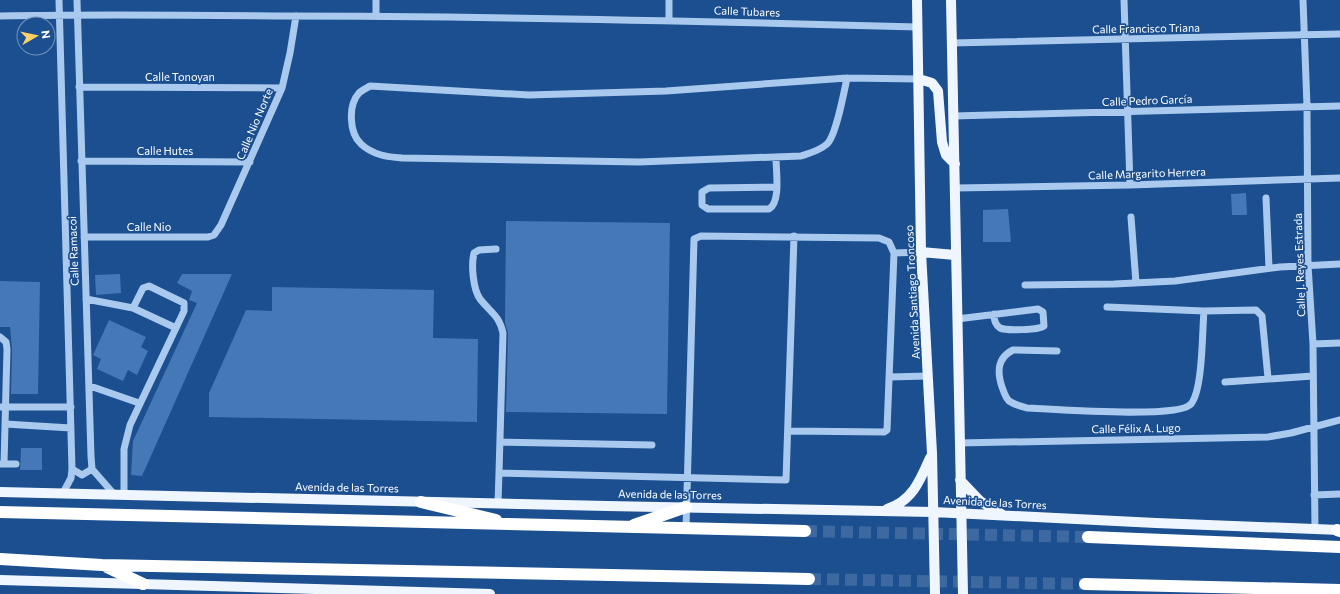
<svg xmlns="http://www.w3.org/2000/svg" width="1340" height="594" font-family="Commissioner,sans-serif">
<rect width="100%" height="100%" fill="#1b4f8f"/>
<path fill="#4478b7" d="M1246 193 1247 215H1232L1231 194Z
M1008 209 1011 242H983V210Z
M506 221 670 223 667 414 506 412 508 333 505 323Z
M120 274 121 293 96 295 95 275Z
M182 274H232L142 476 131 475 133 441 197 303 189 300 192 291 177 283Z
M0 281 40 282 38 394H11L12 349 10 327H0Z
M272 287 434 290 433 338 478 339 477 422 209 417V393L246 310 272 311Z
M109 320 146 337 141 347 148 351 137 375 128 370 123 381 97 369 101 359 93 355Z
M21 448H42V470H20Z"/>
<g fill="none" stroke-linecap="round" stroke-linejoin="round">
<path stroke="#3d69a0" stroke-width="12" stroke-dasharray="12 6" stroke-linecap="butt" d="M805 531 1088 537
M809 579 1085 584"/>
<path stroke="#a9c9ee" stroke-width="7" d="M59 0 72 469 71 478 63 493
M77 0 91 456 92 469 113 493
M376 0V16
M669 0V20
M1124 0 1130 185
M1303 0 1307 106 1308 265 1313 344 1315 529
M0 16C92 14 184 15 277 16 490 16 704 21 918 27
M952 43 1340 34
M847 78C844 92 836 136 827 144 819 151 810 153 801 156L639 162 402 158C387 157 373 155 361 144 349 133 348 105 359 93 362 90 367 88 370 86L529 95 666 91 847 78 919 79
M79 87 282 88
M954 116 1340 106
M776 158C776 171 781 202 769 209H708L702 205V192L709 188 776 187
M81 161 250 162
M955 188 1130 185 1340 178
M1266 198 1269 268
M1131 217 1136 283
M84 237H208L214 235 221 225 282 88 290 53 296 16
M496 249 479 250 474 253C471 265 473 289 480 299 491 313 499 315 503 333L499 473
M1025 285 1114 284 1175 281 1280 267 1340 264
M86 299 133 308 143 288 149 286 184 303V311L130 425 124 449V494
M1107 307 1204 311 1256 310 1262 316 1268 378
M133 308 176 328
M957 319 1038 309 1043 312 1044 326C1039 330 1006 331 1000 328 995 325 994 319 994 314
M0 337 6 342 7 349 4 464
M1313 344 1340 343
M1057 351 1013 350C997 358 997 372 1002 387 1004 392 1005 397 1009 401 1015 405 1020 406 1027 408 1051 409 1179 419 1191 404 1203 389 1202 333 1204 311
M889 377 928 376
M1225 382 1313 376
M90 386 139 403
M0 407H71
M5 424 71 428
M789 431 884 432 887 430 894 253
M500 442 652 445
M959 443 1268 437 1291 433 1340 420
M0 464H16
M72 469 82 475 92 469
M1314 495 1340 494
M498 502 499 473 786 480 794 236
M686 529 694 239 701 236 879 238 889 242 894 253 921 252"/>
<path stroke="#f0f6ff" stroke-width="10" d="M917 0 921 252 932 453 935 594
M951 0 963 594
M919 79 932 83 938 91 942 142 946 155 955 164
M921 252 955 255
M960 480 980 501 1003 515
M0 492 607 506 933 512 1156 523 1340 530
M887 509C912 501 920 481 930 458
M0 580 490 594"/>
<path stroke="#fff" stroke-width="12" d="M421 502 496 520
M0 512 805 531
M634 525 686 507
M1337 530 1340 531
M1088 537 1340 547
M0 559 102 565 809 579
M107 567 143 584
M1085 584 1340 590"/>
</g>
<g text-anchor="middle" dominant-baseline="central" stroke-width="3.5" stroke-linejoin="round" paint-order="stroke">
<g font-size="11" fill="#fff" stroke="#1b4f8f">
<text transform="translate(747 11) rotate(2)">Calle Tubares</text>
<text transform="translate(1146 28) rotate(-1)">Calle Francisco Triana</text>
<text x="180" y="76">Calle Tonoyan</text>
<text transform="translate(1147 100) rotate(-2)">Calle Pedro García</text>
<text transform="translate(254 124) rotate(-67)">Calle Nio Norte</text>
<text x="165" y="150">Calle Hutes</text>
<text transform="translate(1147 173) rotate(-2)">Calle Margarito Herrera</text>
<text x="149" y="226">Calle Nio</text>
<text transform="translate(73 251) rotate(-92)">Calle Ramacoi</text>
<text transform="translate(1299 265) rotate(-92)">Calle J. Reyes Estrada</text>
<text transform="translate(912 292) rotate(-93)">Avenida Santiago Troncoso</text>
<text transform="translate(1136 428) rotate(-1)">Calle Félix A. Lugo</text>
<text transform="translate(347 487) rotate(1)">Avenida de las Torres</text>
<text transform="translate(670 494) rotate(1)">Avenida de las Torres</text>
<text transform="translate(995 502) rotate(3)">Avenida de las Torres</text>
</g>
</g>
<g transform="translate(36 36) rotate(81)"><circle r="19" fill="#1b4f8f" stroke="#7695bc"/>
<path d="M0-3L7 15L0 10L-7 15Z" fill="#ffd166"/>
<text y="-6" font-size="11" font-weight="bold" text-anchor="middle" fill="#ffffff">N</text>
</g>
</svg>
